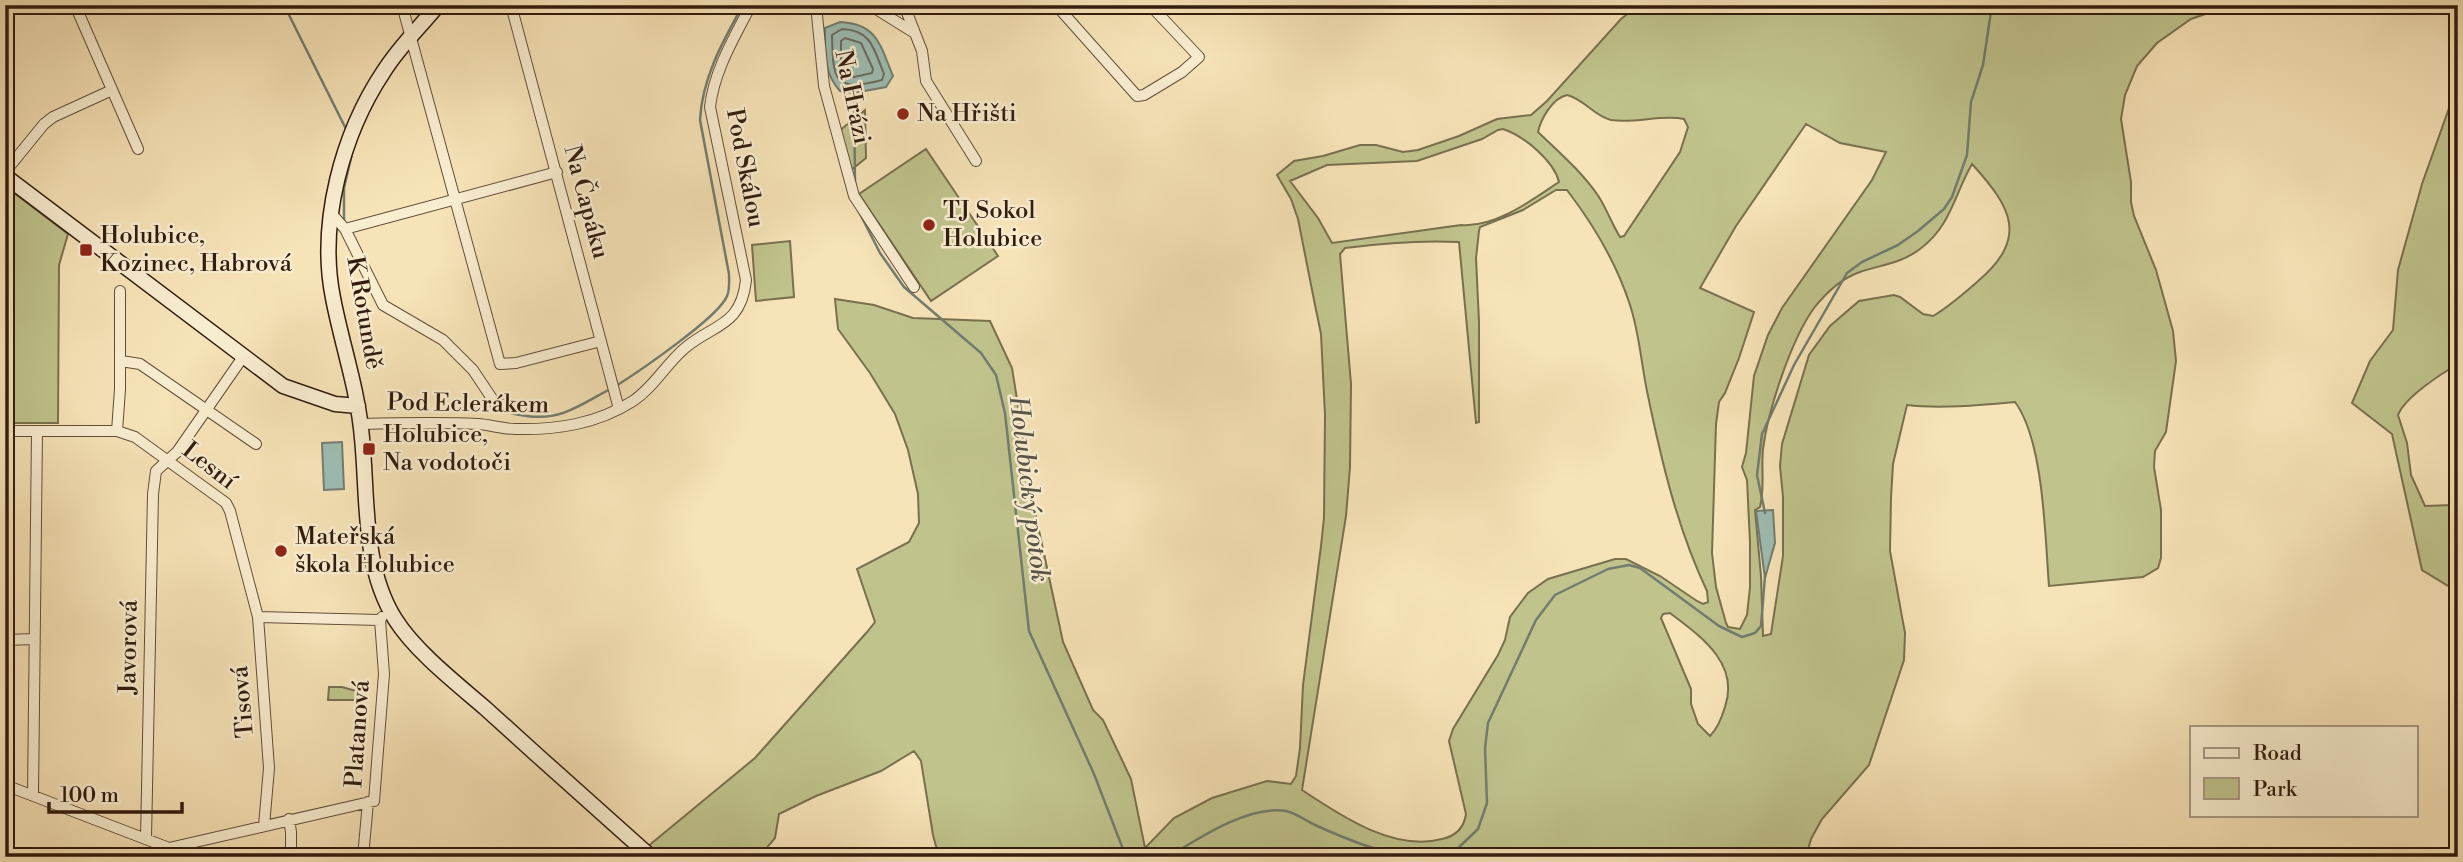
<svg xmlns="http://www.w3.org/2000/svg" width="2463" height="862" font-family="'Libre Bodoni',serif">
<rect width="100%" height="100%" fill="#f6e3b7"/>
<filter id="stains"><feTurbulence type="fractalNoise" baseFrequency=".00286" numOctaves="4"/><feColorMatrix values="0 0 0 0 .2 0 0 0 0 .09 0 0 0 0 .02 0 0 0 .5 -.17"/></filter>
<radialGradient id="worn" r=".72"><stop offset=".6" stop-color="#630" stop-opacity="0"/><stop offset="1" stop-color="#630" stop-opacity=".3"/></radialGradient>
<path fill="#c0c38c" stroke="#79704e" stroke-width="2" fill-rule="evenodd" d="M1639 5H2248L2217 10 2191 19 2157 43 2137 66 2125 95 2121 119 2131 182V202L2134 216 2156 270 2173 331 2176 361 2166 432 2155 451 2154 467 2161 510V558L2158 568 2143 577 2049 586C2045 537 2044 441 2015 402 1982 405 1940 409 1907 405L1893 464 1891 497 1890 551 1905 633 1904 660 1869 765 1822 819 1811 839 1806 857H939L933 835 921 761 914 751 881 771 816 796 779 814 775 838 759 857H657L647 847 755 758 867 632 875 622 857 569 909 542 919 523 918 494 908 450 895 414 870 373 838 329 835 299 874 305 913 318 990 321 1012 368 1035 512 1063 642 1093 710 1103 720 1131 779 1145 848 1174 818 1212 798 1267 781 1291 784 1296 776 1300 748 1303 685 1321 546 1324 518 1325 415 1321 334 1314 300 1298 219 1291 199 1277 175 1294 161 1323 156 1360 145H1376L1403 152 1418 150 1459 136 1497 119 1531 115 1547 101 1621 19ZM1567 95C1584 99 1594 116 1611 120 1636 124 1661 114 1684 119L1688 127 1680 152 1624 236 1620 237C1612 224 1607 210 1599 197 1583 173 1559 152 1538 132 1541 118 1553 98 1567 95ZM1806 124 1840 143 1886 152 1872 180 1782 308 1768 335 1754 376 1746 453 1742 467 1747 480 1750 542V587L1747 615 1740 629 1728 627 1726 623 1716 587 1712 553 1716 424 1719 402 1725 393 1739 358 1754 312 1700 288 1736 226ZM1503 129C1524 136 1554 161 1559 182 1532 200 1495 228 1461 225L1332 243 1318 218 1290 181 1327 165 1417 161 1482 139 1498 130ZM1972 164C2012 208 2029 238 1977 282 1962 295 1950 306 1933 316L1923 314 1900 297 1894 295 1859 301 1830 326 1809 355 1782 444 1780 466 1783 497V556L1771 634 1763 636 1761 576 1755 510 1760 507C1765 488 1761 469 1763 449 1768 410 1791 340 1814 308 1826 293 1842 278 1860 272 1881 265 1902 263 1920 249 1951 226 1954 195 1972 164ZM1556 190H1567C1593 224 1615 260 1629 302 1639 330 1641 362 1647 391 1661 459 1677 528 1707 591L1708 602 1703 604 1697 601 1660 576 1626 559H1615L1548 579 1528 593 1510 617 1505 640 1498 655 1453 729 1449 741 1466 814C1464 828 1456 836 1442 839 1393 852 1340 815 1302 790L1346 516 1350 467 1351 384 1340 254 1345 248C1383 243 1421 240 1459 242L1476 423 1479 422V322L1476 258 1479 231 1480 227 1523 210ZM1670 613C1700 636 1740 663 1725 707 1722 717 1717 729 1710 736L1698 724 1691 704V689L1661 618 1663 614Z
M2458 83V364C2441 374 2405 397 2398 415L2407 443 2411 475 2425 506 2452 505 2458 503V592L2422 570 2392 434 2352 403 2370 361 2393 330 2398 270 2422 184Z
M865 110 866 158 851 170 839 131Z
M926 149 998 256 931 301 859 194Z
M5 186 68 234 59 265 58 423H5Z
M790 241 794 297 756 301 752 245Z
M329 687H342L356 691 357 700H328Z"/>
<path fill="#9dbdb3" stroke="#727d71" stroke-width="2" d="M840 22C878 24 880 45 893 76L886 87 854 93 840 91C823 73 825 51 825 28Z
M342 442 344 489 324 490 322 443Z
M1773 510 1775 543 1765 578 1756 511Z"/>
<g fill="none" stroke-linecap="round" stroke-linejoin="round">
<path stroke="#686c61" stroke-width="2" d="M842 29C872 30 874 50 884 74L882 80C833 93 833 79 832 35Z
M845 38 861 43 873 69 872 73 854 77 846 74 841 60V41Z"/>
<path stroke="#727d71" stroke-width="2.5" d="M284 5 347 131
M804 5 814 16
M854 92 855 183
M855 204 880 253 904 287 981 353 996 375 1005 413 1029 631 1094 774 1126 857
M344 222V188L353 149
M616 386C638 372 719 317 727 296 730 290 729 281 729 274L700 120C702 78 723 41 743 5
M506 410C513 415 519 415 527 416 561 421 582 404 610 389
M1765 513 1757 475 1762 434 1794 365 1847 273 1862 262 1898 245 1918 231 1944 209 1952 197 1967 155 1971 102 1983 65 1992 5
M1168 857C1199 838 1248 805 1286 811 1296 813 1306 821 1315 825 1346 839 1384 855 1418 857
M1442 857 1453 853 1478 829 1487 803 1485 748 1488 723 1536 620 1555 595 1608 569 1629 565 1640 568 1719 626 1742 637 1755 633 1761 626 1765 576"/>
<g stroke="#634e39" stroke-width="12">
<path id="street" d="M75 5 138 149
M402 5 500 364 516 363 601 341
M511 5 619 409
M816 5 824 86 854 196 914 287
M845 5 876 9 913 32
M904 5 922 51 926 81 976 161
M1056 5 1137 96 1144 95 1182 72 1199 57 1150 5
M5 172 44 124 53 117 112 90
M331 213 345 229 383 305 443 340 473 370 495 403 511 407
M345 229 557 172
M121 361 140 364 256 444
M361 424C400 423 439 422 478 424 491 425 503 429 515 429 557 430 597 424 633 401 654 387 666 364 685 348 713 324 741 327 746 280L710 107C714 71 734 38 751 5
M5 431H117L135 437 226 503 230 511 258 617 269 768 264 826
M117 431 120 389V291
M258 617 380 620 382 617
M5 640 34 639
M5 785 169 848 374 801 384 674 380 620
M33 795 37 431
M289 819 291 832V857
M146 838 153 494 156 471 177 452 243 357
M363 857 368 802"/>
</g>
<g stroke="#321c0f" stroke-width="17">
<path id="secondary" d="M438 5C420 27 399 47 384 71 342 134 318 223 333 298 342 345 358 390 362 438 368 498 362 566 395 619 415 651 456 683 485 708 540 758 595 807 651 857
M5 176 283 386 335 404 358 406"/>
</g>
<use href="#street" stroke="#f9edd0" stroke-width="10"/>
<use href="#secondary" stroke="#f9edd0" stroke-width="14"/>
</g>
<g fill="#8f2418" stroke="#f9edd0" stroke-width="2.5">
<circle cx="903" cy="114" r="7"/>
<circle cx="929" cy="225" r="7"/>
<rect x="79" y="243" width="14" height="14" rx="3.5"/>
<rect x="362" y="442" width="14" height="14" rx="3.5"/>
<circle cx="281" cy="551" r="7"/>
</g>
<g text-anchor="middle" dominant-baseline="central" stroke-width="5" stroke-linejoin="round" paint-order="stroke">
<g font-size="24" fill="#321c0f" stroke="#f9edd0">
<text transform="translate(852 97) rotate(78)">Na Hrázi</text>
<text transform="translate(745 168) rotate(79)">Pod Skálou</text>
<text transform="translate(586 202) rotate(75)">Na Čapáku</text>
<text transform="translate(364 313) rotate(80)">K Rotundě</text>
<text transform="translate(468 404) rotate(1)">Pod Eclerákem</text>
<text transform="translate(209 466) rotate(38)">Lesní</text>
<text transform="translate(129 647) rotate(-89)">Javorová</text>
<text transform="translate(243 702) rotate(-95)">Tisová</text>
<text transform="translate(358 734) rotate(-86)">Platanová</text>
</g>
<g font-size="24" fill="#321c0f" stroke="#f9edd0" text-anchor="start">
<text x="917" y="114">Na Hřišti</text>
<text x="943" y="211">TJ Sokol<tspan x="943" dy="28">Holubice</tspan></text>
<text x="100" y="236">Holubice,<tspan x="100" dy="28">Kozinec, Habrová</tspan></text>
<text x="383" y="435">Holubice,<tspan x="383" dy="28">Na vodotoči</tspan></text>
<text x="295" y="537">Mateřská<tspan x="295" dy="28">škola Holubice</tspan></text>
</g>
<g font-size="26" font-style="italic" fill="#575448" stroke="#f9edd0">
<text transform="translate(1029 489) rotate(83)">Holubický potok</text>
</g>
</g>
<rect width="2463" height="862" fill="none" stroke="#f6e3b7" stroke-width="28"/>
<rect x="7" y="7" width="2449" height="848" fill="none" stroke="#321c0f" stroke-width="3.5"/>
<rect x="14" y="14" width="2435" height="834" fill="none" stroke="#321c0f" stroke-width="2"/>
<rect x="2190" y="726" width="228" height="91" fill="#f9edd0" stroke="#a99983" stroke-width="2"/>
<rect x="2204" y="748" width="35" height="10" fill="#f9edd0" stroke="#a99983" stroke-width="2"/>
<text x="2253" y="760" font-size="21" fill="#321c0f">Road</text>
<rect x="2204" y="778" width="35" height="21" fill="#c0c38c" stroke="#a99983" stroke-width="2"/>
<text x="2253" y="796" font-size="21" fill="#321c0f">Park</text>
<path d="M49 802v10h133v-10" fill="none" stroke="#321c0f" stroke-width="3.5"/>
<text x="60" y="802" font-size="21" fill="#321c0f" stroke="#f9edd0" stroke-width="5" paint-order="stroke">100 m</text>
<rect width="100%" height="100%" filter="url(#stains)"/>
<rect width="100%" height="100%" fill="url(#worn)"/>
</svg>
